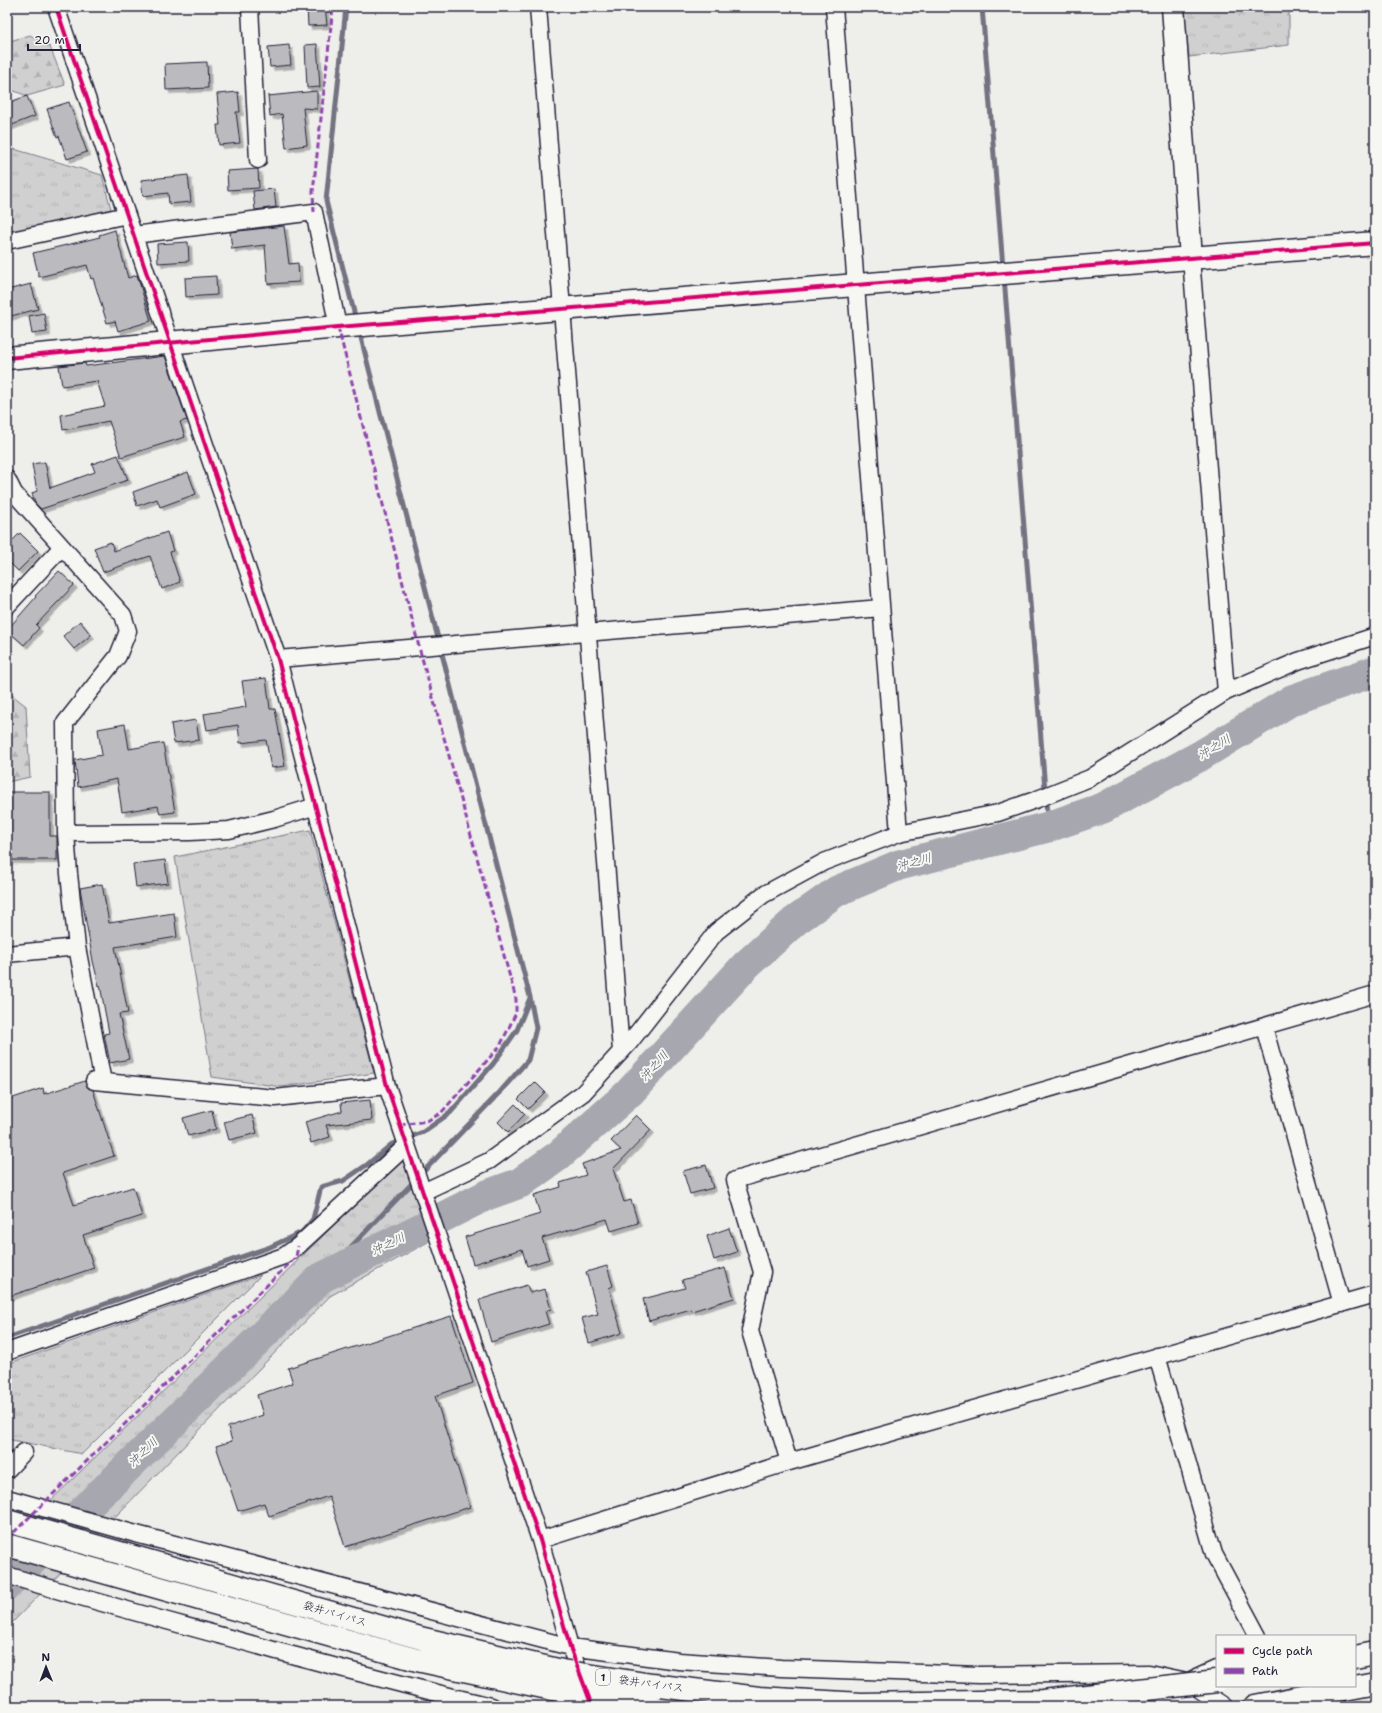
<svg xmlns="http://www.w3.org/2000/svg" width="1382" height="1713" font-family="'Shantell Sans','Klee One',sans-serif">
<defs>
<pattern id="grass-tufts" width="24" height="20" patternUnits="userSpaceOnUse"><rect width="24" height="20" fill="#d0d0d1"/><path d="M3 7l-1-3M5 7V3M7 7l1-3M15 17l-1-3M17 17v-4M19 17l1-3" fill="none" stroke="#b2b2b4"/></pattern>
<pattern id="forest-firs" width="22" height="20" patternUnits="userSpaceOnUse"><rect width="22" height="20" fill="#d0d0d1"/><path d="M5 1l3.5 6h-7zM16 11l3.5 6h-7z" fill="#b2b2b4"/></pattern>
<filter id="shadow"><feDropShadow dx="3.5" dy="3.5" stdDeviation="0" flood-color="#0004"/></filter>
</defs>
<rect width="100%" height="100%" fill="#eeeeeb"/>
<filter id="ink" filterUnits="userSpaceOnUse"><feTurbulence type="fractalNoise" baseFrequency=".025" numOctaves="2"/><feDisplacementMap in="SourceGraphic" scale="8" xChannelSelector="R" yChannelSelector="G"/><feConvolveMatrix kernelMatrix="1 2 1 2 8 2 1 2 1" color-interpolation-filters="sRGB"/></filter>
<g filter="url(#ink)">
<path fill="url(#grass-tufts)" stroke="#797986" d="M1184 7H1289V45L1189 57Z
M7 147 102 175 111 209 7 238Z
M310 830 374 1073 282 1087 212 1077 175 857Z
M404 1157 428 1242 330 1296 7 1628V1543Z
M261 1275 82 1454 7 1439V1364Z"/>
<path fill="url(#forest-firs)" stroke="#797986" d="M30 35 50 47 65 85 27 96 7 88V42Z
M7 691 26 706 30 777 7 782Z"/>
<g fill="none" stroke-linecap="round" stroke-linejoin="round">
<path stroke="#727281" stroke-width="5" d="M346 7 326 201 356 320
M982 7 1003 267
M1004 277 1048 827
M321 1278 500 1092 528 1060 536 1028 530 997 359 330
M7 1338 270 1247 302 1232 313 1219 321 1187 343 1181 368 1164 392 1144 423 1132 450 1113 493 1064 517 1030 530 998"/>
<path stroke="#a7a7af" stroke-width="31" d="M7 1585 321 1278 487 1195 520 1183 558 1156 629 1093 746 965 795 921 837 891 899 865 1048 827 1103 808 1200 756 1292 700 1375 671"/>
</g>
<path fill="#bbbbbf" stroke="#22223b" filter="url(#shadow)" d="M307 7H325L327 25 308 26Z
M317 44 320 87 307 88 305 45Z
M289 45 291 65 270 67 268 47Z
M207 62 208 88 166 90 165 64Z
M317 91V109L303 108 307 145 286 148 282 114 270 116 268 96Z
M238 92 240 112H236L240 143 219 145 217 125H220L217 94Z
M27 96 35 116 7 127V103Z
M69 102 87 152 67 159 59 136 57 137 47 109Z
M258 169 259 188 228 190 227 171Z
M188 175 191 202 169 204 168 193 143 196 141 180Z
M274 189 276 207 255 210 253 191Z
M284 226 289 264 298 263 299 282 268 284 265 245 232 249 230 232Z
M115 230 128 278 137 275 151 321 118 331 115 321 107 323 93 278 91 279 87 265 39 277 33 253 100 237 99 235Z
M188 242 189 261 158 263 157 244Z
M216 276 217 295 186 297 185 278Z
M31 284 38 309 7 317V290Z
M44 313 47 332 32 334 29 316Z
M165 356 187 420 180 422 185 437 121 457 109 421 63 430 61 415 105 406 97 381 62 386 59 366 85 363 86 366Z
M118 455 128 480 41 509 35 503 32 493 37 491 32 464 45 462 50 488 95 472 92 464Z
M188 472 196 494 160 507 157 499 137 506 133 492Z
M167 532 173 551 170 552 180 582 162 589 150 556 103 572 94 548 111 542 114 551Z
M20 533 38 551 18 571 7 560V546Z
M59 571 74 585 36 625 39 628 24 645 7 630 36 597 35 596Z
M80 621 91 635 74 649 63 636Z
M266 678 270 709H275L285 766 271 768 266 740 240 743 238 725 207 730 204 714 246 707 242 681Z
M196 720 199 740 174 743 171 724Z
M125 724 129 749 163 743 175 812 160 814 158 806 122 812 117 779 78 787 75 760 102 755 98 729Z
M7 792H50V836H57V860H7Z
M165 860 168 883 136 887 133 864Z
M102 884 109 923 174 913 177 937 115 947 128 1013 119 1014 129 1059 110 1063 104 1034 109 1033 100 985 99 986 93 961 80 888Z
M85 1081 88 1088 93 1090 114 1156 63 1173 74 1205 133 1187 142 1216 83 1235 94 1268 7 1297V1100L43 1088 44 1094Z
M535 1082 545 1092 528 1109 518 1099Z
M370 1100 372 1120 326 1125 330 1137 311 1143 305 1122 342 1111 341 1103Z
M515 1104 525 1114 508 1132 498 1122Z
M212 1110 216 1129 188 1136 183 1118Z
M252 1115 257 1133 229 1140 224 1122Z
M636 1115 651 1130 613 1169 624 1202 631 1200 638 1223 611 1231 607 1219 542 1238 549 1259 527 1266 522 1249 473 1264 465 1237 540 1214 534 1195 561 1187 560 1183 586 1175 582 1164 621 1150 611 1141Z
M706 1165 713 1188 690 1194 683 1171Z
M729 1228 737 1252 714 1260 707 1236Z
M607 1266 613 1286 609 1288 622 1333 589 1343 582 1318 598 1314 586 1272Z
M725 1268 734 1298 692 1311 691 1309 649 1321 643 1299 685 1288 682 1280Z
M527 1285 530 1293 545 1289 551 1309 545 1311 549 1324 491 1342 479 1300Z
M451 1316 473 1383 435 1396 470 1507 345 1547 329 1496 269 1516 264 1503 238 1511 216 1446 232 1441 228 1427 263 1415 257 1395 293 1383 288 1368Z"/>
<g fill="none" stroke-linecap="round" stroke-linejoin="round">
<g stroke="#22223b" stroke-width="19">
<path id="street" d="M56 7 278 659 387 1086 540 1540 570 1647 583 1682
M250 7 258 160
M538 7 621 1051
M834 7 899 833
M134 235 314 212 338 327
M7 241 127 215
M1191 258 1226 692
M7 479 14 493 123 615 128 631 118 656 65 723 66 833 69 874 77 947 103 1082
M7 606 62 547
M278 659 881 608
M66 833 190 832 229 830 274 819 316 806
M7 954 77 947
M1264 1027 1342 1304
M94 1081 275 1098 387 1086
M423 1192 489 1161 583 1093 630 1042 716 932 763 895 824 862 899 833 998 813 1035 800 1090 778 1226 692 1298 661 1375 636
M7 1352 284 1256 298 1246 407 1145
M1157 1356 1214 1554 1258 1636
M789 1462 750 1331 762 1272 735 1180 1375 994
M8 1469 24 1452
M7 1498 136 1534 570 1647 679 1661 781 1668 979 1675 1149 1673 1187 1681 1224 1706
M540 1540 789 1462 1375 1294
M7 1575C93 1602 180 1624 266 1648 341 1668 416 1689 492 1706
M1193 1679 1217 1668"/>
</g>
<g stroke="#22223b" stroke-width="25">
<path id="secondary" d="M1173 7 1191 258
M7 358 338 327 1375 243"/>
</g>
<g stroke="#22223b" stroke-width="25">
<path id="highway" d="M1355 1657 1375 1653
M1255 1706 1375 1683"/>
</g>
<use href="#street" stroke="#f6f6f2" stroke-width="16"/>
<use href="#secondary" stroke="#f6f6f2" stroke-width="22"/>
<use href="#highway" stroke="#f6f6f2" stroke-width="22"/>
<g stroke="#22223b" stroke-width="25" stroke-linecap="butt">
<path id="highway-bridge" d="M7 1521 424 1639 562 1671 652 1685 759 1698 861 1704 1043 1701 1217 1681
M7 1545 417 1660 562 1691 652 1706"/>
</g>
<use href="#highway-bridge" stroke="#f6f6f2" stroke-width="22"/>
<path stroke="#8e44ad" stroke-width="3" stroke-dasharray="6 3" stroke-linecap="butt" d="M314 212 313 192 333 7
M338 327 419 647 516 999V1013L500 1046 441 1113 427 1121 401 1125
M7 1539 296 1257 298 1246"/>
<g stroke="#f6f6f2" stroke-width="6">
<path id="cycleway" d="M56 7 278 659 387 1086 540 1540 570 1647 592 1706
M7 358 338 327 1375 243"/>
</g>
<use href="#cycleway" stroke="#d6006c" stroke-width="4"/>
</g>
</g>
<g text-anchor="middle" dominant-baseline="central" stroke-width="4" stroke-linejoin="round" paint-order="stroke">
<rect fill="#f6f6f2" stroke="#626272" stroke-width="1" x="596" y="1669" width="14" height="16" rx="3"/>
<g font-size="10" font-weight="bold" fill="#22223b">
<text x="603" y="1677">1</text>
</g>
<g font-size="11" fill="#22223b" stroke="#f6f6f2">
<text transform="translate(335 1614) rotate(16)">袋井バイパス</text>
<text transform="translate(651 1684) rotate(8)">袋井バイパス</text>
</g>
<g font-size="12" font-style="italic" fill="#575769" stroke="#f6f6f2">
<text transform="translate(1214 747) rotate(-31)">沖之川</text>
<text transform="translate(914 862) rotate(-16)">沖之川</text>
<text transform="translate(654 1066) rotate(-48)">沖之川</text>
<text transform="translate(388 1244) rotate(-26)">沖之川</text>
<text transform="translate(143 1452) rotate(-44)">沖之川</text>
</g>
</g>
<rect width="1382" height="1713" fill="none" stroke="#f6f6f2" stroke-width="24"/>
<rect x="12" y="12" width="1358" height="1689" fill="none" stroke="#22223b" stroke-width="1.5" filter="url(#ink)"/>
<rect x="1216" y="1635" width="140" height="52" fill="#f6f6f2" stroke="#a1a1a9"/>
<rect x="1224" y="1648" width="20" height="6" fill="#d6006c" stroke="#a1a1a9"/>
<text x="1252" y="1655" font-size="12" fill="#22223b">Cycle path</text>
<rect x="1224" y="1668" width="20" height="6" fill="#8e44ad" stroke="#a1a1a9"/>
<text x="1252" y="1675" font-size="12" fill="#22223b">Path</text>
<g transform="translate(46 1667) rotate(359)" stroke="#f6f6f2" stroke-width="3" paint-order="stroke">
<path d="M0-3L7 15L0 10L-7 15Z" fill="#22223b"/>
<text y="-6" font-size="11" font-weight="bold" text-anchor="middle" fill="#22223b">N</text>
</g>
<path d="M28 44v6h52v-6" fill="none" stroke="#22223b" stroke-width="2"/>
<text x="34" y="44" font-size="12" fill="#22223b" stroke="#f6f6f2" stroke-width="3" paint-order="stroke">20 m</text>
</svg>
